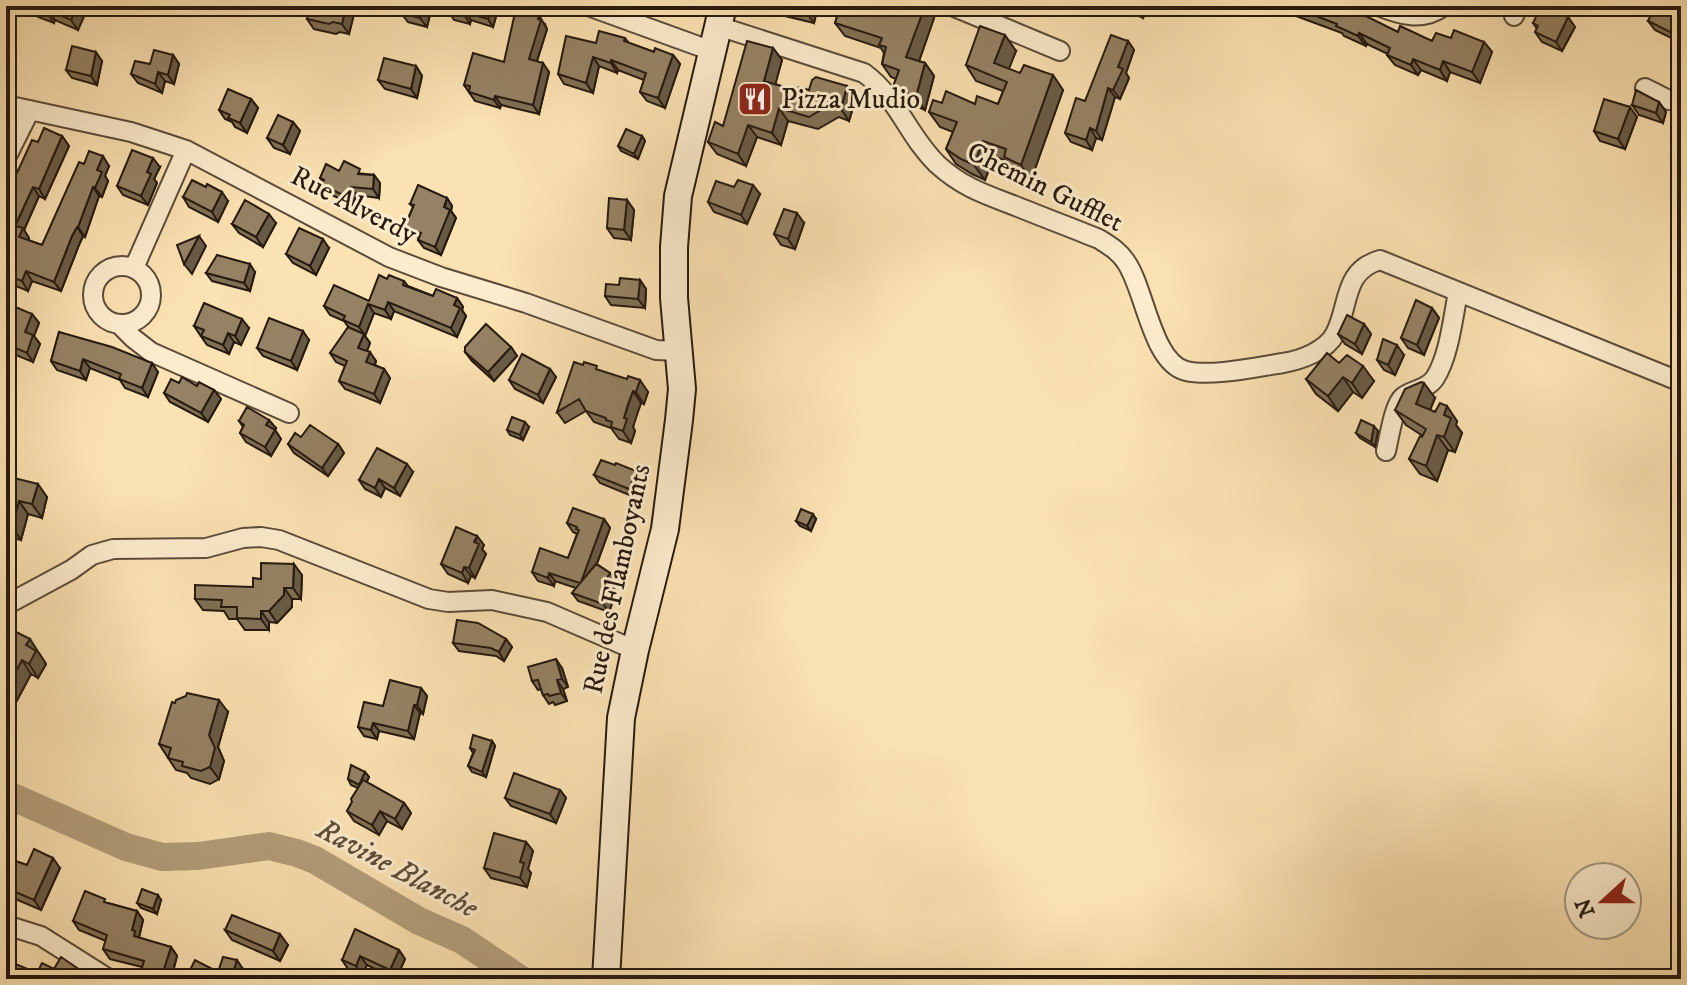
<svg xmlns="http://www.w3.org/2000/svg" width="1687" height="985" font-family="'IM FELL DW Pica',serif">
<rect width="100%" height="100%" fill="#fbe2b2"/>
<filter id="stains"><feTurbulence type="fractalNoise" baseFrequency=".0025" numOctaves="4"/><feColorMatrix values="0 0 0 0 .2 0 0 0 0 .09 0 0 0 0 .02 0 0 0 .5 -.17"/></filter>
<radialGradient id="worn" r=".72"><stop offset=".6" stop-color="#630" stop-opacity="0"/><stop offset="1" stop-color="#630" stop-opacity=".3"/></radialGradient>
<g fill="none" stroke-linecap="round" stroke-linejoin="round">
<path stroke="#b39e7b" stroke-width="28" d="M6 794 126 847 162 857 198 856 269 846 297 853 315 860 419 921 462 940 520 979"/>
<g stroke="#5b4b38" stroke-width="22">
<path id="street" d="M588 6 712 51
M952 6 1060 51
M1378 6C1401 15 1422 22 1444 6
M1514 16 1518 6
M718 26 864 73C898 98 908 136 937 164 963 188 987 195 1018 207 1045 218 1072 228 1099 239 1110 246 1119 251 1126 262 1145 289 1152 363 1186 371 1212 377 1256 367 1283 363 1301 360 1326 351 1335 334 1350 306 1342 271 1380 260L1681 382
M1645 88 1669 100 1681 102
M6 105 131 132 186 150 389 257 441 277 526 303 656 350 679 351
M6 158 30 110
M93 295a29 29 0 1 1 58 0a29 29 0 1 1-58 0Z
M134 268 186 150
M119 324 133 338 151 352 289 413
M1386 451C1389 439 1394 404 1403 397 1413 389 1427 390 1435 378 1449 356 1453 318 1458 292
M6 605 71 570 92 555 113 549 206 548 243 538 261 537 279 540 429 599 448 602 492 600 547 612 635 650
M6 925 41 936 109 979"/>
</g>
<g stroke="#26190f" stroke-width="30">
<path id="secondary" d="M606 979 621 718 635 650 665 529 679 420 682 389 674 298V247L678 196 723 6"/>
</g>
<use href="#street" stroke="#fceccd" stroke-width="18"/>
<use href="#secondary" stroke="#fceccd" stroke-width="26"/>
</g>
<path fill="#807056" stroke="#26190f" stroke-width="2" d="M356 6 349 34 340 32 336 34 314 29 307 19Z
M403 6H432L427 27 408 22 401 13Z
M499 6 493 27 471 20 470 24 454 20 449 12Z
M664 6H687L684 15 666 10Z
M775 6H818L814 23 781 15Z
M1117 6H1149L1143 18Z
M1269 6H1333L1398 32 1432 41 1451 38 1484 42 1492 52 1480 83 1450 72 1447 81 1421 70 1418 75 1395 65 1387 55 1388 54 1367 44 1366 46 1344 36 1342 33Z
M31 7H88L78 30 55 20 54 23 38 17Z
M831 8 934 18 919 61 925 63 934 76 925 110 907 102 894 84 896 79 891 77 882 64 884 53 881 48 845 36 835 23 837 17Z
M1678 16 1681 20V33L1677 41 1655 30 1648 21Z
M1568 17 1575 27 1562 51 1542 42 1535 32 1537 29 1533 23Z
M545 24 547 29 537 61 549 72 539 114 501 105 500 108 475 101 464 85 504 62Z
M6 29 14 41 12 53H9L6 68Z
M625 38 629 43 654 52 673 55 680 64 665 108 647 101 640 92 644 80 618 70 617 73 599 66 593 93 564 84 558 74 596 43Z
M1128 41 1134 50 1126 73 1129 78 1120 99 1115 97 1102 140 1096 138 1092 150 1071 142 1065 133 1085 101Z
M773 48 782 60 775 84 794 90H809L856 98 849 121 839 117 818 129 788 121 781 145 757 137 746 166 717 154 708 142 723 126Z
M1016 51 1008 69 1063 90 1031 180 1015 173 1007 161 994 156 985 180 972 174 956 164 946 149 953 132 940 127 929 112 942 103 998 104 1003 91 976 81 966 65Z
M173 55 179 64 174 84 165 81 162 93 138 83 131 74 150 64Z
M102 61 97 85 72 78 66 70Z
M416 66 422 76 417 98 385 89 378 80Z
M251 99 258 108 247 133 235 127 232 122 225 119 219 110Z
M1659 102 1666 112 1663 123 1639 115 1632 105Z
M1637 117 1625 149 1600 141 1594 131Z
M293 122 300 131 290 154 274 148 267 138Z
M62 136 69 146 45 199 39 196 24 230 29 238 28 240 42 245 84 164 109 166 105 176 108 181 102 197 99 196 85 237 83 236 79 245 61 291 32 281 28 291 6 282V187L38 142Z
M642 136 645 141 638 159 621 151 618 146Z
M160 167 154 179 157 183 148 205 123 195 117 186Z
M339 171 374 175 380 183 379 198 357 195 352 205 328 193 322 185 323 183 320 178Z
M760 194 747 224 714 212 708 202Z
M183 197 228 201 218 222 189 207Z
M447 198 452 206 451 211 456 218 441 255 424 248 418 240 419 237 411 234 405 226 413 207 410 204Z
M627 200 634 210 631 240 614 238 607 228Z
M276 223 263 247 239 233 232 224Z
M804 223 795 249 781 245 774 234Z
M329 248 316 275 293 263 286 254Z
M255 272 250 291 212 281 206 273Z
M387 279 404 281 408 286 433 296 457 298 463 307 462 310 466 316 457 337 394 311 391 319 374 313 365 336 370 343 367 351 376 361 375 365 384 369 390 378 380 403 345 389 339 381 345 366 336 362 330 353 349 328 344 321 330 315 324 306 369 301Z
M640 280 646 289 645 308 611 305 605 296 619 285Z
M1432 308 1439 318 1424 355 1408 348 1401 338Z
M32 314 39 323 34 336 40 344 33 362 6 351V324Z
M1364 324 1371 334 1362 354 1345 344 1338 334Z
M194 326 249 328 241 345 234 342 229 354 207 345Z
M59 332 158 372 148 397 125 388 120 380 90 368 86 380 57 370 51 361Z
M309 340 297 370 263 356 257 348Z
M511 347 517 356 494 381 472 361 465 352Z
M1404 355 1395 375 1384 370 1377 360Z
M1339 363 1374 381 1362 398 1353 392 1338 411 1316 394 1306 379Z
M550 369 556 377 543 403 515 389 509 380Z
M600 371 648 392 644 404 641 403 636 416 633 427 635 431 631 443 619 439 611 428 594 422 586 411 565 423 557 412Z
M179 383 214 390 221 399 208 422 170 402 164 393Z
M1435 398 1430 410 1457 421 1456 425 1462 433 1455 452 1448 450 1437 481 1420 474 1409 459 1423 436 1406 425 1395 410Z
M239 421 276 428 275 430 281 439 271 456 246 442 240 433 243 427Z
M529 427 523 440 510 435 507 430Z
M1378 431 1375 447 1360 438 1356 433Z
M301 437 338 444 344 453 328 476 294 453 288 444Z
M413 472 400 496 385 488 381 497 365 489 359 480Z
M594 475 641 479 634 497 600 483Z
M6 476 47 497 42 518 28 514 21 540 6 536Z
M604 519 610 528 597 564 610 573 616 581 613 587 616 592 609 612 578 601 572 593 576 588 555 581 554 586 538 581 532 572 568 558 577 534 573 532 567 523Z
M816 519 811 531 800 526 796 521Z
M477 536 484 545 482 549 486 554 475 578 471 576 468 583 448 574 441 564Z
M302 575 301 599H292V607L277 623 269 622V630H245L237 619H229L224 611 203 610 195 599 253 587 261 579Z
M506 639 512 647 504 661 496 656 459 651 453 643Z
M6 643 39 653 46 664 38 678 31 674 14 706 6 702Z
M562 668 568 687 563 689 567 701 555 705 553 702 549 704 543 695 541 689 538 690 532 681Z
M421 688 427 696 423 714 420 713 414 739 379 731 377 739 364 736 358 727 383 706Z
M228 712 218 747 224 761 219 779 210 784 191 778 187 773 176 770 159 744Z
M492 741 495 746 486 777 472 772 468 766 473 753 470 748Z
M365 772 369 777 367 782 404 803 411 813 402 829 387 821 379 835 354 821 347 811 352 802 358 788 351 785 348 779Z
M560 790 566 798 556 823 511 806 505 798Z
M526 842 533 851 528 869 531 873 527 887 491 878 484 868Z
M6 858 27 865 60 868 41 910 6 895Z
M161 900 157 914 141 908 137 903Z
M108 903 137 911 143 920 139 938 171 947 177 956 173 972 187 976 243 969 240 979H143L140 975 142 967 110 959 103 949 106 941 79 930 73 921Z
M225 930 288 945 280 961 232 940Z
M399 950 405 959 396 979 367 965 362 975 348 969 342 960Z"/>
<path fill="#685b46" stroke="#26190f" stroke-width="2" d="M77 6H87L88 7 78 30 71 20Z
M346 6H356L349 34 342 24Z
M423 6H432L427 27 420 18Z
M492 6H499L493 27 488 19Z
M677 6H687L684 15Z
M803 6H818L814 23 803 8Z
M925 6 934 18 916 70 906 57Z
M1136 6H1149L1143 18 1136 8Z
M48 10 55 20 54 23 47 13Z
M466 13 471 20 470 24 465 16Z
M539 15 547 29 535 67 529 59Z
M1678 16 1681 20V33L1677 41 1670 32Z
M1568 17 1575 27 1562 51 1556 42Z
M6 29 14 41 12 53 6 45Z
M1359 33 1367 44 1366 46 1358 36Z
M1005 35 1016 51 1005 79 994 63Z
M1128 41 1134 50 1126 73 1129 78 1120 99 1113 90 1118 67Z
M1484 42 1492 52 1480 83 1472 72Z
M773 48 782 60 773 93 764 81Z
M6 49 9 53 6 68Z
M96 52 102 61 97 85 91 76Z
M173 55 179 64 174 84 168 75Z
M673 55 680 64 665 108 658 98Z
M593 57 599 66 593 93 586 83Z
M1413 59 1421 70 1418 75 1411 65Z
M611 60 618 70 617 73 611 63Z
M1443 61 1450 72 1447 81 1440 70Z
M543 63 549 72 539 114 533 105Z
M925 63 934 76 925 110 916 97Z
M416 66 422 76 417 98 411 89Z
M158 72 165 81 162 93 155 84Z
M1053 75 1063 90 1031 180 1021 165Z
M847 86 856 98 849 121 841 109Z
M1108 88 1115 97 1102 140 1096 131Z
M495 96 501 105 500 108 494 100Z
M251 99 258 108 247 133 240 123Z
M1659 102 1666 112 1663 123 1656 113Z
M1630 107 1637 117 1625 149 1618 139Z
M779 108 788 121 781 145 772 133Z
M293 122 300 131 290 154 283 145Z
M748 125 757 137 746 166 738 154Z
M1090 128 1096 138 1092 150 1086 140Z
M62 136 69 146 45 199 39 189Z
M642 136 645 141 638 159 634 154Z
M983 141 994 156 985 180 974 165Z
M103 156 109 166 105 176 108 181 102 197 95 188 97 170Z
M153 158 160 167 154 179 157 183 148 205 141 196 147 172Z
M374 175 380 183 379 198 373 189Z
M753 185 760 194 747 224 741 215Z
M33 187 39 196 24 230 29 238 26 246 19 237 15 226Z
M93 187 99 196 85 237 78 227Z
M351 187 357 195 352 205 347 197Z
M222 192 228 201 218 222 212 212Z
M447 198 452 206 451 211 456 218 441 255 435 247Z
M627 200 634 210 631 240 624 230Z
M797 213 804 223 795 249 788 239Z
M269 214 276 223 263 247 256 237Z
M77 227 83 236 79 245 61 291 54 282 72 236Z
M199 236 206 246 192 274 184 264Z
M323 239 329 248 316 275 310 266Z
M250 264 255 272 250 291 244 283Z
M26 271 32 281 28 291 22 281Z
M640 280 646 289 645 308 638 299Z
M457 298 463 307 462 310 466 316 457 337 451 328 454 305Z
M388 302 394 311 391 319 385 310Z
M368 304 374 313 365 336 370 343 365 356 358 348 364 334 359 327Z
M1432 308 1439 318 1424 355 1417 345Z
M32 314 39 323 34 336 40 344 33 362 27 353 25 332Z
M242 319 249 328 241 345 235 336Z
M1364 324 1371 334 1362 354 1355 344Z
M303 331 309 340 297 370 291 361Z
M228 333 234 342 229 354 223 345Z
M1397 345 1404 355 1395 375 1388 365Z
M511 347 517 356 494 381 488 372Z
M370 352 376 361 372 370 366 362Z
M83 359 90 368 86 380 80 371Z
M152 363 158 372 148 397 142 388Z
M1363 366 1374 381 1362 398 1352 383Z
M384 369 390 378 380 403 374 394Z
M550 369 556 377 543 403 538 395Z
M1343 377 1353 392 1338 411 1328 396Z
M640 380 648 392 644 404 636 392Z
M1424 383 1435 398 1426 419 1416 404Z
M214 390 221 399 208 422 201 413Z
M633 391 641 403 633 427 635 431 631 443 623 431 624 418Z
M1447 406 1457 421 1456 425 1462 433 1455 452 1444 437V415Z
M269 420 276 428 273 434 266 425Z
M525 422 529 427 523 440 520 435Z
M1374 426 1378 431 1375 447 1371 442Z
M275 430 281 439 271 456 265 447Z
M1437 435 1448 450 1437 481 1426 466Z
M338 444 344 453 328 476 322 468Z
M407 464 413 472 400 496 394 488Z
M636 471 641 479 634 497 629 489Z
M379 479 385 488 381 497 375 488Z
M38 484 47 497 42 518 32 504Z
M19 501 28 514 21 540 12 527Z
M813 514 816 519 811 531 807 526Z
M604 519 610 528 587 590 581 582Z
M477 536 484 545 482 549 486 554 475 578 469 568Z
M294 564 302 575 301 599 293 588Z
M464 567 471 576 468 583 462 573Z
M549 573 555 581 554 586 548 578Z
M610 573 616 581 613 587 616 592 609 612 603 604 605 581Z
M284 588 292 599V607L277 623 269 611Z
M261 611 269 622V630L261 619Z
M30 639 46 664 38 678 29 664 26 645Z
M506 639 512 647 504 661 499 652Z
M556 659 562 668 568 687 562 679Z
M22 660 31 674 14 706 6 695V689Z
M557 680 563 689 567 701 561 693Z
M421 688 427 696 423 714 417 705Z
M219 700 228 712 218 747 224 761 219 779 210 767 209 735Z
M414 705 420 713 414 739 408 731Z
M373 723 379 731 377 739 371 730Z
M492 741 495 746 486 777 482 772Z
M365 772 369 777 362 790 359 785Z
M560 790 566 798 556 823 550 814Z
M404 803 411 813 402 829 395 819Z
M380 811 387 821 379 835 372 825Z
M526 842 533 851 528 869 531 873 527 887 520 878V862Z
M53 858 60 868 41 910 34 900Z
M158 895 161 900 157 914 153 909Z
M137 911 143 920 139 937 141 941 134 936 132 930Z
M280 934 288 945 280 961 273 951Z
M171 947 177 956 171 978 164 969Z
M399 950 405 959 396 979 390 970Z
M360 956 367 965 362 975 356 966Z
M237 960 243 969 240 979H231Z"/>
<path fill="#958264" stroke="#26190f" stroke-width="2" d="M32 6H77L71 20 48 10 47 13Z
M310 6H346L342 24 333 22 329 24 307 19Z
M403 6H423L420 18 401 13Z
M451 6H492L488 19 466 13 465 16 449 12Z
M831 6H925L906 57 925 63 916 97 898 89 894 84 899 70 882 64 886 47 879 45 882 38 835 23 839 11 831 8Z
M1290 6H1333L1344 10 1346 6 1398 32 1400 26 1432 41 1436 33 1451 38 1454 30 1484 42 1472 72 1443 61 1440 70 1413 59 1411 65 1387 55 1390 48 1359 33 1358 36 1336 26 1337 24Z
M1541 6H1545L1568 17 1556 42 1535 32 1538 26 1533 23Z
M1655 6 1678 16 1670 32 1648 21Z
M516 8 539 15 538 19 541 20 529 59 543 63 533 105 495 96 494 100 469 92 470 86 464 85 473 53 504 62Z
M980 26 1005 35 994 63 1020 73 1024 65 1053 75 1021 165 1004 157 1006 149 983 141 974 165 961 159 946 149 957 122 929 112 933 100 942 103 946 91 975 104 977 96 998 104 1007 82 966 65Z
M599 31 625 38 624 41 654 52 655 48 673 55 658 98 640 92 646 73 611 60V63L593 57 586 83 558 74 566 36 596 43Z
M1111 35 1128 41 1118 67 1123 69 1113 90 1108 88 1096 131 1090 128 1086 140 1065 133 1076 98 1085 101Z
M747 41 773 48 764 81 794 90 799 87 809 90 812 80 816 77 847 86 841 109 831 104 809 117 779 108 772 133 748 125 738 154 708 142 715 122 723 126Z
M72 46 96 52 91 76 66 70Z
M154 50 173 55 168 75 158 72 155 84 131 74 135 61 150 64Z
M384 58 416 66 411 89 378 80Z
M228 89 251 99 240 123 228 118 230 115 219 110Z
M1636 90 1659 102 1656 113 1632 105Z
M1604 99 1630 107 1618 139 1594 131Z
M278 115 293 122 283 145 267 138Z
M44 128 62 136 39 189 33 187 15 226 23 228 19 237 42 245 79 162 84 164 89 151 103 156 97 170 102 172 95 188 93 187 78 227H77L72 236 54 282 26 271 22 281 6 275V187L13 171 17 173 32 140 38 142Z
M626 129 642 136 634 154 618 146Z
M132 150 153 158 147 172 151 174 141 196 117 186Z
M344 161 360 169 358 174 374 175 373 189 351 187 347 197 322 185 324 180 320 178 326 164 339 171Z
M192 180 206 187 207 184 222 192 212 212 183 197Z
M738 180 753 185 741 215 708 202 716 181 734 187Z
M418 185 447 198 444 207 450 210 435 247 418 240 421 233 405 226 414 205 410 204Z
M609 198 627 200 624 230 607 228Z
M245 200 269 214 256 237 232 224Z
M784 209 797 213 788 239 774 234Z
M299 228 323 239 310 266 286 254Z
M199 236 184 264 177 245Z
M217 255 250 264 244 283 206 273Z
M379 275 387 279 389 275 404 281 403 285 433 296 436 289 457 298 454 305 460 308 451 328 388 302 385 310 368 304 359 327 343 320 345 316 324 306 334 285 369 301Z
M620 278 640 280 638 299 605 296 606 284 619 285Z
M1416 300 1432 308 1417 345 1401 338Z
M204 303 242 319 235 336 228 333 223 345 201 336 204 330 194 326Z
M13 306 32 314 25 332 33 335 27 353 6 344V324Z
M1347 315 1364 324 1355 344 1338 334Z
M269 318 303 331 291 361 257 348Z
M486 324 511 347 488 372 465 352V347Z
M348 327 364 334 358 348 370 352 366 362 384 369 374 394 339 381 347 361 330 353Z
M59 332 112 347 152 363 142 388 119 379 121 374 83 359 80 371 51 361Z
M1383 339 1397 345 1388 365 1377 360Z
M1327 353 1339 363 1347 355 1363 366 1352 383 1343 377 1328 396 1306 379Z
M522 354 550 369 538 395 509 380Z
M574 362 583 365 584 362 597 366 596 369 627 379 628 376 640 380 636 392 633 391 628 404 624 418 627 419 623 431 611 427 612 422 606 420V418L586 411 579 399 557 412Z
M182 377 197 386 199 382 214 390 201 413 164 393 171 379 179 383Z
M1421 382 1424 383 1416 404 1435 412 1440 403 1447 406 1444 415 1451 418 1444 437 1437 435 1426 466 1409 459 1420 436 1422 437 1426 429 1395 410 1405 389Z
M247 407 269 420 266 425 275 430 265 447 240 433 244 425 239 421Z
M512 417 525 422 520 435 507 430Z
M1361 420 1374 426 1371 442 1356 433Z
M310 425 338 444 322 468 288 444 295 433 301 437Z
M377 448 407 464 394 488 379 479 375 488 359 480Z
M601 460 615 465 616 463 636 471 629 489 594 475Z
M6 476 38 484 32 504 19 501 12 527 6 525Z
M573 508 604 519 581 582 596 564 610 573 605 581 610 583 603 604 572 593 580 583 549 573 548 578 532 572 540 548 568 558 579 530 576 529 577 527 567 523Z
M801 509 813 514 807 526 796 521Z
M456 527 477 536 474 542 479 544 469 568 464 567 462 573 441 564Z
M261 563 294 564 293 588H284V595L269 611H261V619L237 618V607H221L222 600 195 599V585L253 587V578L261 579Z
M457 620 478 623 506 639 499 652 491 648 453 643Z
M16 632 30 639 26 645 36 651 29 664 22 660 6 689V643L10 637 13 638Z
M556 659 562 679 557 680 561 693 549 696 548 694 543 695 538 680 532 681 528 667Z
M390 680 421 688 417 705H414L408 731 373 723 371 730 358 727 364 702 383 706Z
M187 693 219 700 209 735 215 748 210 767 201 771 182 766 183 762 168 758 171 748 159 744 172 702 175 703 176 700 186 696Z
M473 735 492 741 482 772 468 766 475 750 470 748Z
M351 765 365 772 359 785 348 779Z
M514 773 560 790 550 814 505 798Z
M363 780 404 803 395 819 380 811 372 825 347 811 352 802 351 799Z
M494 833 526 842 520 862 524 863 520 878 484 868Z
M34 849 53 858 34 900 6 888V858L27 865Z
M142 889 158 895 153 909 137 903Z
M85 891 105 899 104 902 137 911 132 930 135 931 134 936 171 947 164 969 187 976 195 960 218 972 223 957 237 960 231 979H155L140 975 144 961 103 949 107 935 73 921Z
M232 915 280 934 273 951 225 930Z
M355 929 399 950 390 970 360 956 356 966 342 960Z
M61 957 86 974 83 979H6V960L37 973 42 963 54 969Z
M269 969 287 973 284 978 286 979H264Z"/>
<defs>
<g id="restaurant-square" transform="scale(1.8)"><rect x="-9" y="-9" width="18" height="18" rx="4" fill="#8f2418" stroke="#fceccd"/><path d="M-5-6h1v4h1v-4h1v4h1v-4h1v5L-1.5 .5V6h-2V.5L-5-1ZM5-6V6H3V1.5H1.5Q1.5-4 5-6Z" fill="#fff"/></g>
</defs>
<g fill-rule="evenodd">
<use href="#restaurant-square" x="755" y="99"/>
</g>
<g text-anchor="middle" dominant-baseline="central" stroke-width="6" stroke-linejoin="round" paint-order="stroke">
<g font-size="28" fill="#26190f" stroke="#fceccd" text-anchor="start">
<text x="781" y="99">Pizza Mudio</text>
</g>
<g font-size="28" fill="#26190f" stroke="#fceccd">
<text transform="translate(1045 187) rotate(26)">Chemin Gufflet</text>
<text transform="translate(354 205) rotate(27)">Rue Alverdy</text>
<text transform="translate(617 579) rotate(-78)">Rue des Flamboyants</text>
</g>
<g font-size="30" font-style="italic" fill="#5e4e3a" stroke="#fceccd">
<text transform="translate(397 869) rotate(28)">Ravine Blanche</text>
</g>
</g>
<rect width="1687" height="985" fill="none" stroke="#fbe2b2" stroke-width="32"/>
<rect x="8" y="8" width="1671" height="969" fill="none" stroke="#26190f" stroke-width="4"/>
<rect x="16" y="16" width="1655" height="953" fill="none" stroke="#26190f" stroke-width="2"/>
<g transform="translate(1603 901) rotate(249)"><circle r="38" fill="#fceccd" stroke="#a69881" stroke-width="2"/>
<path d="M0-6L14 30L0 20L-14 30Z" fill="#8f2418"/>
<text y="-12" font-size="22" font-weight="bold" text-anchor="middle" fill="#26190f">N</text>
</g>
<rect width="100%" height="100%" filter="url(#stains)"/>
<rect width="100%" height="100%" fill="url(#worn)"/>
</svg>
